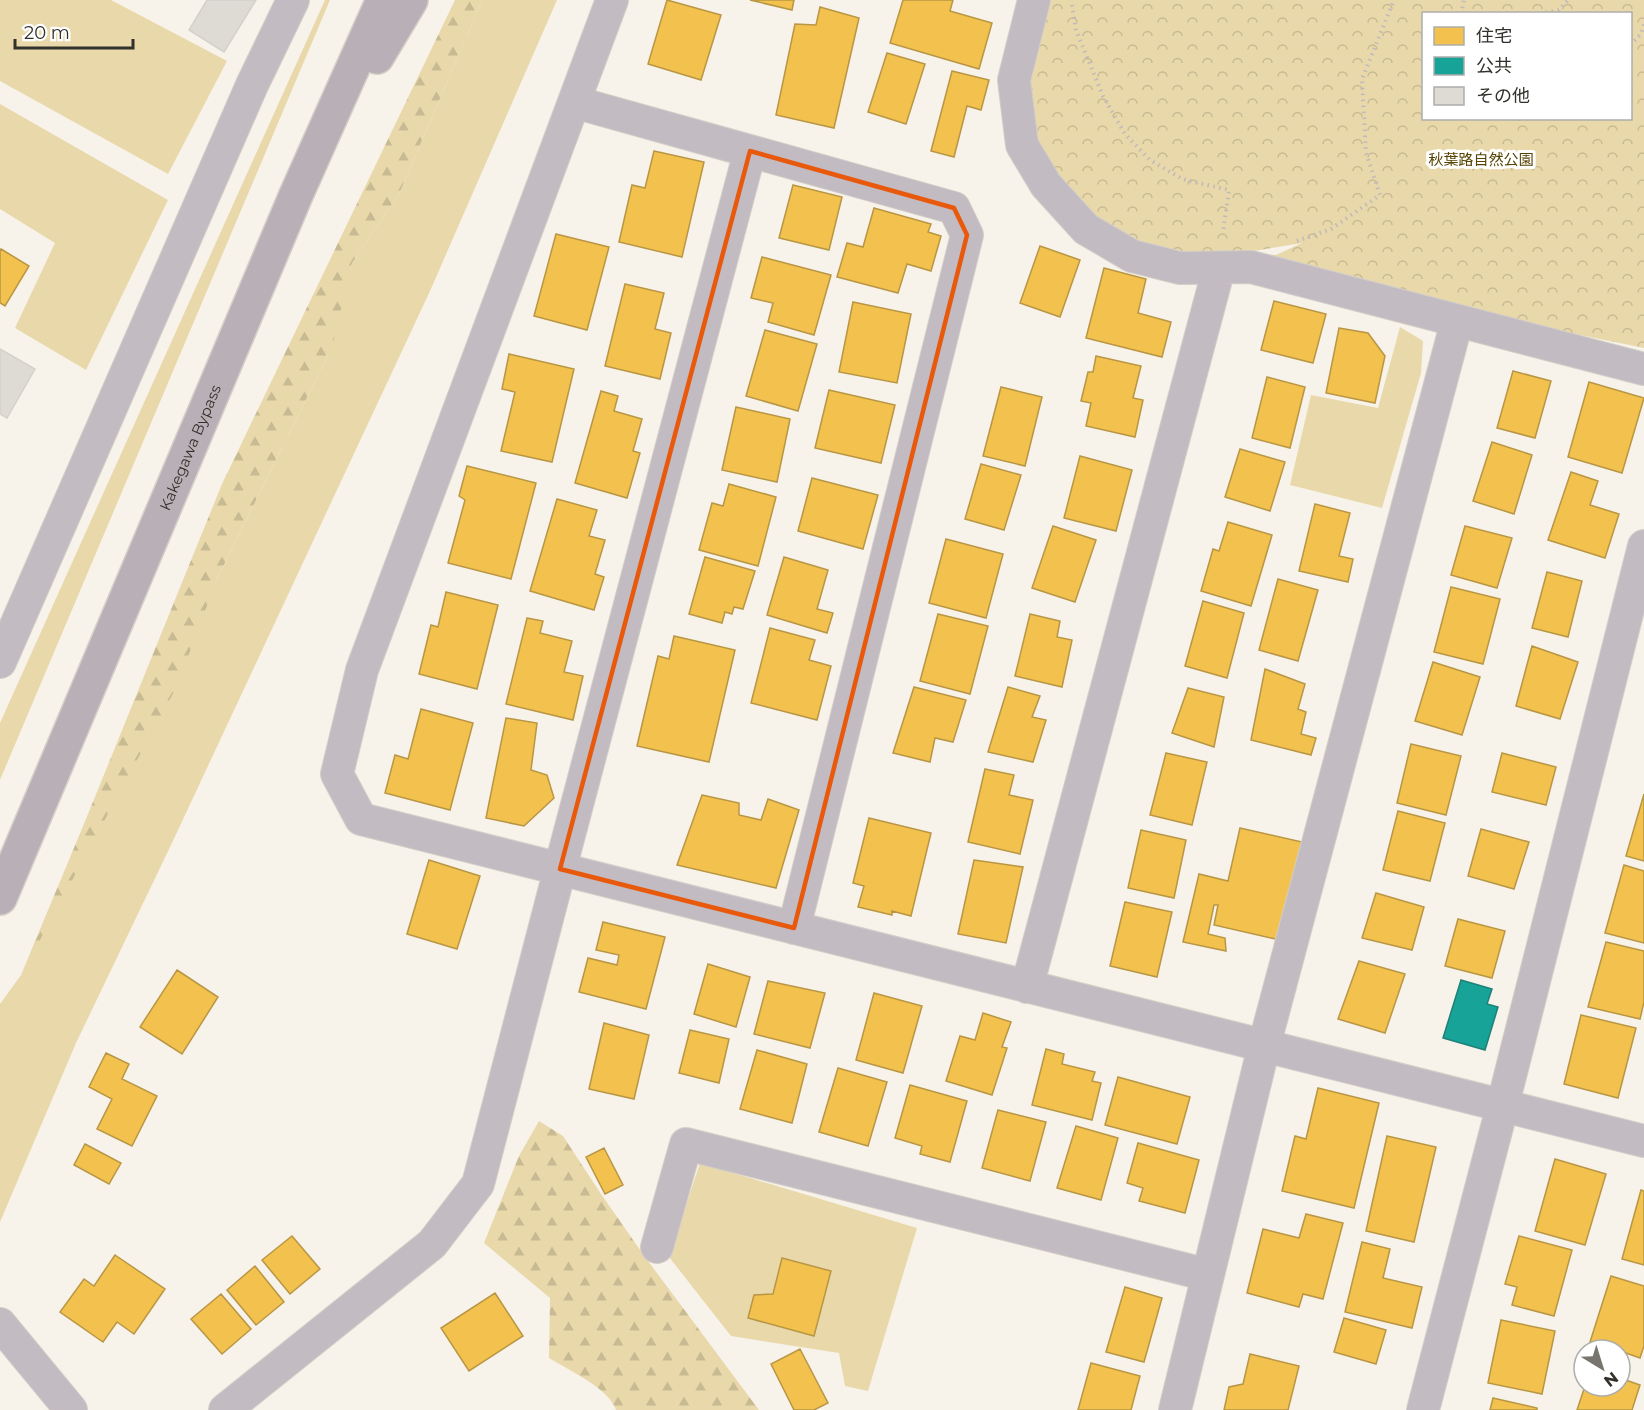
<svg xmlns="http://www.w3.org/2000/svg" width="1644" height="1410" font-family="Montserrat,'Noto Sans JP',sans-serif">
<defs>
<pattern id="forest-firs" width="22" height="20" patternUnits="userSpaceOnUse" patternTransform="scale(1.5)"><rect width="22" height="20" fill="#e9d8aa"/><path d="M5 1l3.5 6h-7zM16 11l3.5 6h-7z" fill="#c8ba92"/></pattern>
<pattern id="park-crowns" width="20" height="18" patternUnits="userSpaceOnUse" patternTransform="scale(1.5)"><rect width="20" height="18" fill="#e9d8aa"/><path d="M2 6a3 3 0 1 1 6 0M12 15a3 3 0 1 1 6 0" fill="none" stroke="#c8ba92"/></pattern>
</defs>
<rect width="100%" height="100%" fill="#f7f3ea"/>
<path fill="#e9d8aa" d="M0 0H111L227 61 168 174 0 81Z
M325 0H330L0 780V723Z
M482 0H557L430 291 171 845 76 1043 0 1222V1004L21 975 328 355 352 263 399 194Z
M0 104 168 200 86 370 15 328 55 243 0 209Z
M1400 327 1423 341 1421 373 1382 508 1290 485 1311 395 1378 408Z
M700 1163 917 1228 868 1391 845 1386 839 1353 731 1336 669 1257Z"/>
<path fill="url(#forest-firs)" d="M455 0H482L399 194 352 263 332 347 217 579 177 686 21 975 86 819 222 484Z
M539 1121 563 1136 601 1194 645 1257 759 1410H616C609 1388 568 1370 549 1358L550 1298 484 1243 519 1156Z"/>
<path fill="url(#park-crowns)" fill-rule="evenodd" d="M1034 0H1644V348L1536 326 1249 253 1276 255 1302 243 1212 258 1086 229 1038 172 1016 73ZM1424 14H1630V118H1424Z"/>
<path fill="#f2c14e" stroke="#b99644" stroke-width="1.5" d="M667 0 721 15 701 80 648 64Z
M750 0H794L792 10Z
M903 0H953L950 11 992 23 979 69 890 43Z
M820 7 859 18 834 128 776 115 795 24 816 25Z
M887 53 925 64 906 124 868 112Z
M952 71 989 80 981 110 967 106 954 157 931 151Z
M654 151 704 162 682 257 619 242 632 185 645 188Z
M793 185 842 197 829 250 779 238Z
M874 208 931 224 928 232 941 236 931 271 907 264 898 293 837 277 847 243 863 247Z
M556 234 609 247 587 330 534 316Z
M1040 246 1080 260 1060 317 1020 303Z
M1 249 29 266 5 306 0 303V251Z
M762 257 831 275 814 335 768 322 773 303 751 298Z
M1104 268 1146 279 1138 313 1171 322 1162 357 1086 338Z
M625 284 664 293 655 329 671 333 660 379 605 366Z
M1274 301 1326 314 1313 363 1261 350Z
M853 302 911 314 897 383 839 372Z
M1339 328 1368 333 1385 356 1375 403 1326 393Z
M765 330 817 344 798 411 746 396Z
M509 354 574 369 552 462 501 451 515 392 502 389Z
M1096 356 1141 366 1133 398 1143 400 1135 437 1086 426 1091 403 1081 401 1088 372H1093Z
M1513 371 1551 381 1535 438 1497 428Z
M1267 377 1305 387 1290 448 1252 438Z
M1589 382 1644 398 1622 473 1568 457Z
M1001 387 1042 397 1025 466 983 456Z
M829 390 895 405 881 463 815 448Z
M601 391 618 396 614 411 642 419 633 451 640 453 627 498 575 483Z
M736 407 790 419 777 482 722 470Z
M1492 442 1532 455 1514 514 1473 501Z
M1240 449 1285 462 1270 511 1225 497Z
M1080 456 1132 470 1116 531 1064 518Z
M981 464 1021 475 1004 530 965 519Z
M467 466 536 483 511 579 448 563 465 500 459 496Z
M1571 472 1598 481 1590 505 1619 514 1605 558 1548 540Z
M812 478 878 495 863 549 798 531Z
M729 484 776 497 758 566 699 550 712 503 723 506Z
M557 499 597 510 589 536 605 540 595 574 604 577 594 610 530 591Z
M1315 504 1350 513 1339 556 1353 559 1348 582 1299 571Z
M1228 522 1272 535 1251 606 1201 591 1213 549 1219 551Z
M1053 526 1096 540 1075 602 1032 588Z
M1465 526 1512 538 1497 588 1451 575Z
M946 539 1003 554 986 618 929 603Z
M705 557 755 571 743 609 734 607 732 614 725 612 722 623 689 614Z
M784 557 828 570 817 609 833 613 827 633 767 615Z
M1547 572 1582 581 1568 637 1532 628Z
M1278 579 1318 590 1298 661 1259 650Z
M1451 587 1500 599 1483 664 1434 652Z
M446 592 498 605 477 689 419 674 431 625 438 627Z
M1203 601 1244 613 1227 678 1185 666Z
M938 614 988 626 970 694 920 681Z
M1030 614 1060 621 1057 637 1072 640 1062 687 1015 676Z
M527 618 543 621 540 633 572 641 564 672 583 676 573 720 506 704Z
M770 628 815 640 809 660 831 666 817 720 751 703Z
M674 636 735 650 709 762 637 746 658 656 669 659Z
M1532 646 1578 662 1560 719 1516 706Z
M1433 662 1480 677 1462 735 1415 721Z
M1265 669 1305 684 1298 709 1306 712 1301 734 1316 738 1311 755 1251 740Z
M914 687 966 700 953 742 935 738 930 762 893 753Z
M1008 687 1040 696 1032 717 1046 720 1033 762 988 752Z
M1188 688 1224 697 1214 747 1172 733Z
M421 709 473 723 450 810 385 793 395 755 408 759Z
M506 718 537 723 531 770 547 775 554 798 524 826 486 818Z
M1411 744 1461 756 1446 815 1397 803Z
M1166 753 1207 762 1192 825 1150 815Z
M1502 753 1556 767 1546 805 1492 792Z
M985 769 1014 775 1009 795 1033 800 1020 854 968 842Z
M1644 794V861L1626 856Z
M702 795 739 803V815L761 820 768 799 799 810 776 888 677 865Z
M1398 811 1445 823 1430 881 1383 870Z
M869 818 931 833 911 916 892 911V915L858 907 864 886 853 883Z
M1240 828 1302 842 1280 940 1214 925 1218 905H1214L1208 934 1225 938 1226 951 1183 942 1199 874 1228 881Z
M1481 829 1529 842 1514 889 1468 876Z
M1141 830 1186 840 1174 898 1128 888Z
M429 860 480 876 457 949 407 934Z
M974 860 1023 867 1006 943 958 934Z
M1624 865 1644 871V943L1605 933Z
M1376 893 1424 907 1412 950 1362 938Z
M1125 902 1172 912 1157 977 1110 966Z
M1458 919 1505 931 1492 978 1445 966Z
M603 922 665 937 646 1009 579 992 588 958 617 965 619 955 596 950Z
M1606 942 1644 951V1002L1640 1019 1588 1007Z
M1359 961 1405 974 1385 1033 1338 1019Z
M708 964 750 977 736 1027 694 1014Z
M177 970 218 997 182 1054 140 1027Z
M768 981 825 993 810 1048 754 1034Z
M874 993 922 1006 903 1073 856 1060Z
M983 1013 1011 1022 1002 1047 1007 1048 992 1095 946 1081 960 1036 975 1040Z
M1581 1015 1636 1028 1618 1098 1564 1084Z
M604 1023 649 1035 634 1099 589 1089Z
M690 1030 729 1039 719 1083 679 1073Z
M1046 1049 1064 1054 1062 1064 1095 1072 1092 1081 1101 1083 1092 1120 1032 1105Z
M757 1050 807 1064 792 1123 740 1109Z
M106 1053 129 1064 122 1079 157 1096 132 1146 97 1129 112 1099 89 1087Z
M838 1068 887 1082 868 1146 819 1132Z
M1118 1077 1190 1097 1177 1144 1105 1125Z
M910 1085 967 1101 950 1162 920 1154 922 1146 895 1138Z
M1318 1088 1379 1103 1354 1208 1282 1191 1295 1136 1306 1139Z
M998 1110 1046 1122 1030 1181 982 1168Z
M1076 1126 1118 1138 1101 1200 1057 1188Z
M1387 1136 1436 1147 1414 1242 1366 1231Z
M1138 1143 1199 1160 1185 1213 1139 1201 1143 1188 1127 1183Z
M85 1144 121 1163 109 1184 74 1165Z
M604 1148 623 1185 605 1194 586 1157Z
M1555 1159 1606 1174 1585 1245 1535 1231Z
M1641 1190 1644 1191V1265L1622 1259Z
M1306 1214 1343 1223 1323 1299 1303 1294 1299 1307 1247 1293 1263 1229 1299 1238Z
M292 1236 320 1269 290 1294 262 1260Z
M1519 1236 1572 1250 1554 1316 1512 1305 1517 1287 1505 1284Z
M1362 1242 1390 1249 1383 1278 1422 1287 1412 1328 1345 1312Z
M115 1255 165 1289 134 1334 117 1322 103 1342 60 1312 84 1279 94 1286Z
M782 1258 831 1271 814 1336 748 1318 754 1295 773 1294Z
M255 1266 284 1302 256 1325 227 1290Z
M1611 1276 1644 1286V1346L1640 1358 1620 1351V1350L1590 1342Z
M1125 1287 1162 1298 1144 1362 1106 1352Z
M495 1293 523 1336 469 1371 441 1328Z
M221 1294 251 1329 222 1354 191 1319Z
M1344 1318 1386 1330 1376 1364 1334 1352Z
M1501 1320 1555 1331 1542 1394 1488 1383Z
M800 1349 828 1403 814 1410H794L771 1364Z
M1250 1354 1299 1366 1288 1410H1224L1229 1387 1243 1384Z
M1091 1363 1140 1376 1131 1410H1078Z
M1620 1378 1640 1385 1632 1410H1577L1585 1386H1620Z
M1493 1398 1537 1408V1410H1490Z"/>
<path fill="#17a398" stroke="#1f8177" stroke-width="1.5" d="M1461 980 1492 989 1487 1004 1498 1007 1485 1050 1443 1038Z"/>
<path fill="#dedbd4" stroke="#d4d1cb" stroke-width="1.5" d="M207 0H256L224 52 189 30Z
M0 349 35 369 7 418 0 414Z"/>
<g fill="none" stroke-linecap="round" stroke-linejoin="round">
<g stroke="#d3cfc8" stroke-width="34">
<path id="minor" d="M612 0 362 670 337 774 361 819 1644 1141
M1034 0 1014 80 1022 145 1046 185 1086 229 1132 256 1180 268 1251 267 1644 369
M574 102 954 208 967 235 794 928
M0 662 252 85 293 0
M1027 987 1219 268
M657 1247 686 1144 1208 1275
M0 1324 71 1410
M225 1410 432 1244 478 1184 560 869 750 151
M1175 1410 1264 1046 1457 321
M1423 1410 1503 1104 1644 546"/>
</g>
<g stroke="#d3cfc8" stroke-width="36">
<g id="trunk">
<path d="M377 57 411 0"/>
<path id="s1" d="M0 898 296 195 383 0"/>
</g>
</g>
<path stroke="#bfbabb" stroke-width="4" stroke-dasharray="1.5 4.5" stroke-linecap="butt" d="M1072 5 1076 30 1103 96 1125 134 1150 160 1182 179 1229 190 1223 232
M1461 14 1464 0
M1540 14 1559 10 1568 0
M1630 45 1641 34 1644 24
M1514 118 1517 121 1520 118
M1297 241 1331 229 1380 195 1366 153 1362 79 1394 0"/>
<use href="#minor" stroke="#c3bbc2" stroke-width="32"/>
<use href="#trunk" stroke="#b9afb6" stroke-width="33"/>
</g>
<path fill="none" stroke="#e8590c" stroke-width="4.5" stroke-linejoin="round" d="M750 151 954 208 967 235 794 928 560 869Z"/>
<g text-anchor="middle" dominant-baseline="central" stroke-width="6" stroke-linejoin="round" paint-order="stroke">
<g font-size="15" fill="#574403" stroke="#fff">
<text x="1481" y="159">秋葉路自然公園</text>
</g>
<g font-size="15" fill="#33312b" stroke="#fff">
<text stroke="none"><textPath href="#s1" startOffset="489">Kakegawa Bypass</textPath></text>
</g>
</g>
<rect x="1422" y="12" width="210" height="108" fill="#ffffff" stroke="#adadaa" stroke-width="1.5"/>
<rect x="1434" y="27" width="30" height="18" fill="#f2c14e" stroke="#adadaa" stroke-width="1.5"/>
<text x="1476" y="42" font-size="18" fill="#33312b">住宅</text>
<rect x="1434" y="57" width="30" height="18" fill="#17a398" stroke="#adadaa" stroke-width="1.5"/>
<text x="1476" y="72" font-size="18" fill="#33312b">公共</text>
<rect x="1434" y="87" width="30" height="18" fill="#dedbd4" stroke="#adadaa" stroke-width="1.5"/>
<text x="1476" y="102" font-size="18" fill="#33312b">その他</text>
<g transform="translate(1602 1368) rotate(142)"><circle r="28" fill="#ffffff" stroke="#adadaa" stroke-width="1.5"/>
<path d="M0-4.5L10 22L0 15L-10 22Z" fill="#78756e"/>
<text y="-9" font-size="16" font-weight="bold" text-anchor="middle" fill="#33312b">N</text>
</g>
<path d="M15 39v9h118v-9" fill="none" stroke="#33312b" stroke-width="3"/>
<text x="24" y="39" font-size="18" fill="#33312b" stroke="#ffffff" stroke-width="4.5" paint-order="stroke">20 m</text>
</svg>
